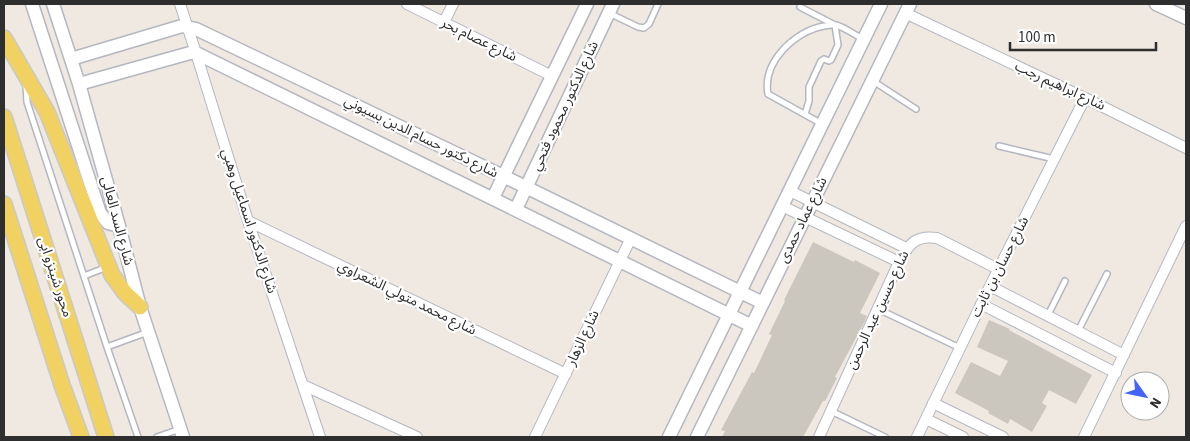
<svg xmlns="http://www.w3.org/2000/svg" width="1190" height="441" font-family="'Source Sans 3','Noto Sans Arabic',sans-serif">
<rect width="100%" height="100%" fill="#efe9e1"/>
<path fill="#cbc7bf" d="M813 242 854 262 855 260 880 273 860 313 867 316 864 323 835 377 837 378 825 401H823L803 437H722L725 431 721 430 752 372 754 373 772 335 769 334 785 301 784 300Z
M989 320 1010 329 1009 330 1092 375 1076 404 1049 390 1042 403 1047 406 1032 432 1010 419 1008 424 988 413 989 411 955 393 971 362 1000 376 1008 361 977 347Z"/>
<g fill="none" stroke-linecap="round" stroke-linejoin="round">
<g stroke="#b4b7c1" stroke-width="8">
<path id="service" d="M800 7 835 25 838 45 831 60 829 61 824 59 821 61 809 87V101L805 114
M609 13 638 27 644 28 649 24 658 4
M873 81 916 109
M26 85 27 102 107 347 138 437
M822 124 768 94C762 62 795 31 824 26 828 26 832 24 836 25 844 27 855 35 863 39
M999 146 1054 159
M84 276 107 267
M878 309 960 348
M1048 315 1065 281
M1078 331 1107 274
M107 347 148 332
M831 411 885 437
M157 437 180 429"/>
</g>
<g stroke="#b4b7c1" stroke-width="12">
<path id="minor" d="M180 4 196 53 248 221 320 437
M407 4 552 76
M905 13 1085 98 1186 148
M444 22 453 4
M790 191 906 248
M782 206 899 262
M248 221 566 374
M990 286 1124 355
M981 304 1116 373
M303 385 417 437
M933 403 1003 437
M926 419 963 437
M535 437 631 238
M819 437 899 262C909 244 915 235 937 238L998 269
M917 437 990 286 1085 98
M1084 437 1186 226"/>
</g>
<g stroke="#b4b7c1" stroke-width="15">
<path id="tertiary" d="M32 4 100 213 108 223 119 226
M53 4 79 84 119 226 140 307 183 437
M1156 4 1186 18
M71 59 182 26 196 29 503 176 763 303
M79 84 190 53H196L752 326
M493 198 587 4
M516 209 613 4
M669 437 881 4
M697 437 910 4"/>
</g>
<g stroke="#c9c9c9" stroke-width="18">
<path id="primary" d="M4 38 47 112 112 275 125 293 140 307
M4 117 106 437
M4 204 62 385 81 437"/>
</g>
<use href="#service" stroke="#fff" stroke-width="5"/>
<use href="#minor" stroke="#fff" stroke-width="10"/>
<use href="#tertiary" stroke="#fff" stroke-width="12"/>
<use href="#primary" stroke="#f2d163" stroke-width="15"/>
</g>
<g text-anchor="middle" dominant-baseline="central" stroke-width="4.5" stroke-linejoin="round" paint-order="stroke">
<g font-size="14" fill="#2e2e2e" stroke="#fff">
<text transform="translate(479 40) rotate(26)">شارع عصام بحر</text>
<text transform="translate(1060 86) rotate(25)">شارع ابراهيم رجب</text>
<text transform="translate(565 106) rotate(-65)">شارع الدكتور محمود فتحي</text>
<text transform="translate(421 137) rotate(26)">شارع دكتور حسام الدين بسيوني</text>
<text transform="translate(803 220) rotate(-64)">شارع عماد حمدى</text>
<text transform="translate(117 221) rotate(75)">شارع السد العالى</text>
<text transform="translate(249 221) rotate(72)">شارع الدكتور اسماعيل وهبي</text>
<text transform="translate(1000 267) rotate(-63)">شارع حسان بن ثابت</text>
<text transform="translate(55 277) rotate(72)">محور شينزو ابى</text>
<text transform="translate(407 298) rotate(26)">شارع محمد متولي الشعراوي</text>
<text transform="translate(878 310) rotate(-65)">شارع حسين عبد الرحمن</text>
<text transform="translate(583 338) rotate(-65)">شارع الزهار</text>
</g>
</g>
<rect width="1190" height="441" fill="none" stroke="#2e2e2e" stroke-width="10"/>
<g transform="translate(1145 396) rotate(123)"><circle r="24" fill="#ffffff" stroke="#ababab"/>
<path d="M0-4L9 19L0 12L-9 19Z" fill="#4264fb"/>
<text y="-8" font-size="14" font-weight="bold" text-anchor="middle" fill="#2e2e2e">N</text>
</g>
<path d="M1010 42v8h146v-8" fill="none" stroke="#2e2e2e" stroke-width="2.5"/>
<text x="1018" y="42" font-size="15" fill="#2e2e2e" stroke="#ffffff" stroke-width="4" paint-order="stroke">100 m</text>
</svg>
